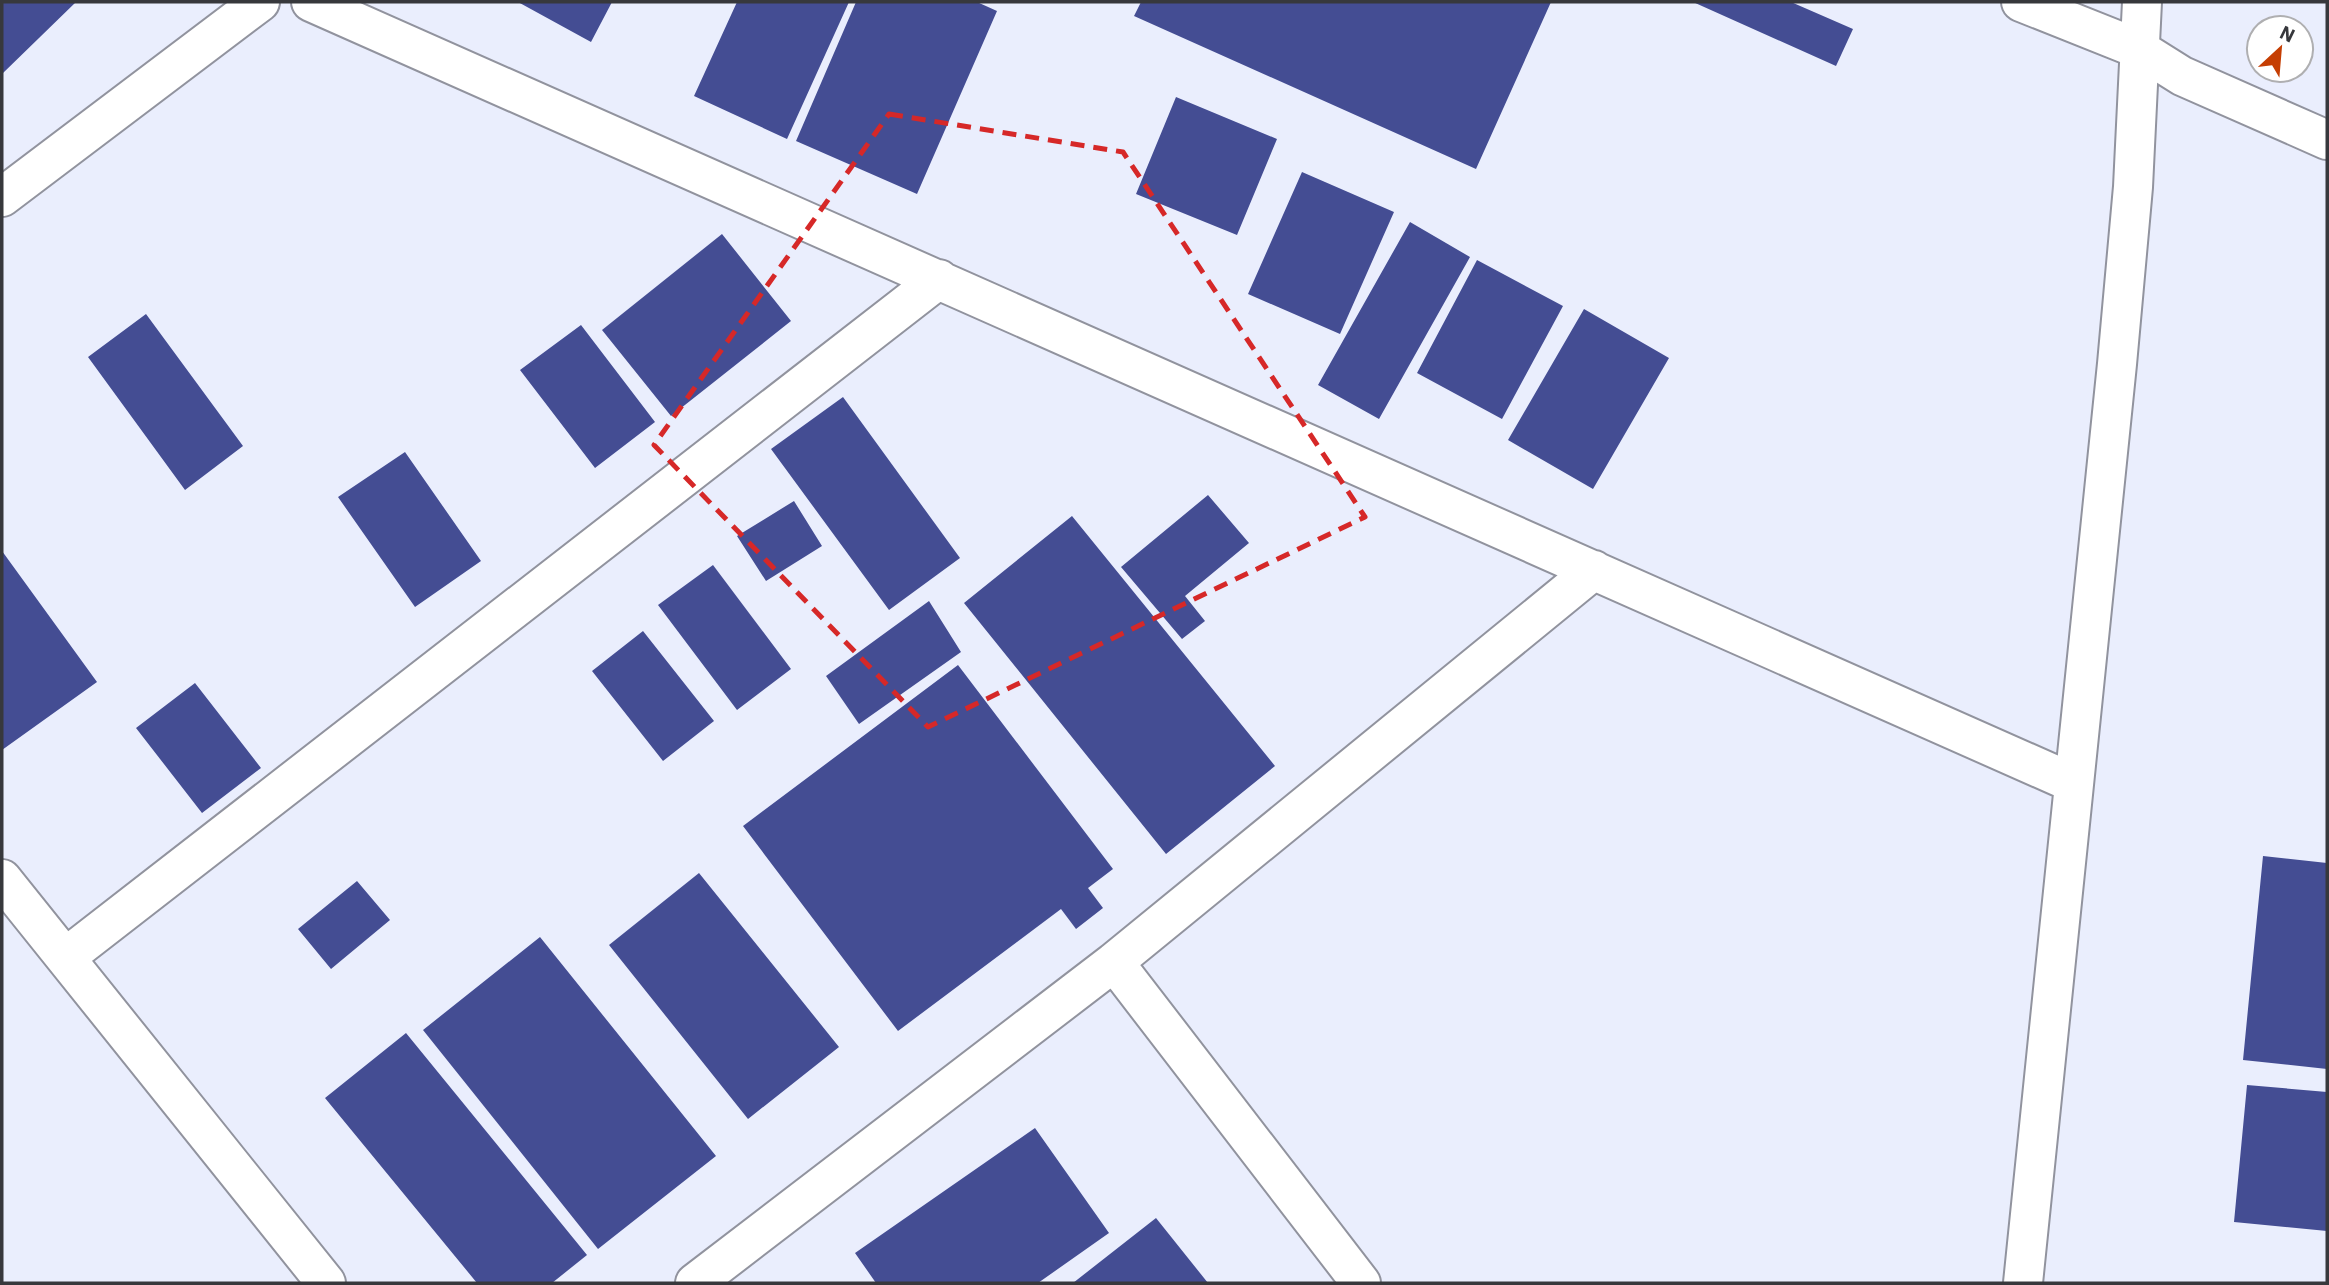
<svg xmlns="http://www.w3.org/2000/svg" width="2329" height="1285" font-family="'IBM Plex Sans',sans-serif">
<rect width="100%" height="100%" fill="#f6f7fe"/>
<path fill="#eaeefd" fill-rule="evenodd" d="M2 2H2327V1283H2ZM2259 28H2301V70H2259Z"/>
<path fill="#444d93" d="M2 2H76L2 74Z
M518 2H612L591 42Z
M737 2H849L787 139 694 96Z
M856 2H977L997 11 917 194 796 141Z
M1141 2H1551L1476 169 1134 16Z
M1693 2H1791L1853 29 1836 66Z
M1176 97 1277 139 1237 235 1136 194Z
M1302 172 1394 212 1340 334 1248 294Z
M1410 222 1470 257 1379 419 1318 385Z
M722 234 791 321 671 416 602 330Z
M1477 260 1563 306 1502 419 1417 373Z
M1584 309 1669 358 1593 489 1508 440Z
M146 314 243 446 185 490 88 357Z
M581 325 655 422 595 468 520 370Z
M843 397 960 558 889 610 771 449Z
M405 452 481 561 415 607 338 497Z
M1208 495 1249 543 1185 596 1205 621 1182 639 1121 567Z
M794 501 822 546 766 581 737 536Z
M1072 516 1275 766 1166 854 964 603Z
M2 551 97 682 2 750Z
M713 565 791 669 737 710 658 605Z
M929 601 961 652 859 724 826 676Z
M643 631 714 721 663 761 592 671Z
M958 665 1113 869 1088 888 1103 908 1076 929 1061 909 898 1031 743 826Z
M195 683 261 768 202 813 136 728Z
M2263 856 2327 863V1069L2243 1060Z
M699 873 839 1047 748 1119 609 945Z
M357 881 390 920 331 969 298 929Z
M540 937 716 1156 598 1249 423 1030Z
M406 1033 587 1255 552 1283H477L325 1098Z
M2247 1085 2327 1092V1231L2234 1222Z
M1035 1128 1109 1233 1038 1283H876L855 1253Z
M1156 1218 1208 1283H1073Z"/>
<g fill="none" stroke-linecap="round" stroke-linejoin="round">
<g stroke="#91939e" stroke-width="42">
<path id="minor" d="M311 2 2073 783
M2021 2 2139 49 2182 76 2327 140
M2 197 260 2
M2 879 326 1283
M66 957 939 279
M1114 962 1594 570
M695 1283 1114 962 1361 1283
M2023 1283 2117 364 2133 187 2142 2"/>
</g>
<use href="#minor" stroke="#fff" stroke-width="38"/>
</g>
<path fill="none" stroke="#d62828" stroke-width="5" stroke-dasharray="14 9" stroke-linejoin="round" d="M889 114 1123 152 1365 517 928 727 654 445Z"/>
<rect width="2329" height="1285" fill="none" stroke="#37383c" stroke-width="7"/>
<g transform="translate(2280 49) rotate(26)"><circle r="33" fill="#ffffff" stroke="#afafb1" stroke-width="2"/>
<path d="M0-5L12 26L0 18L-12 26Z" fill="#c53e03"/>
<text y="-10" font-size="19" font-weight="bold" text-anchor="middle" fill="#37383c">N</text>
</g>
</svg>
